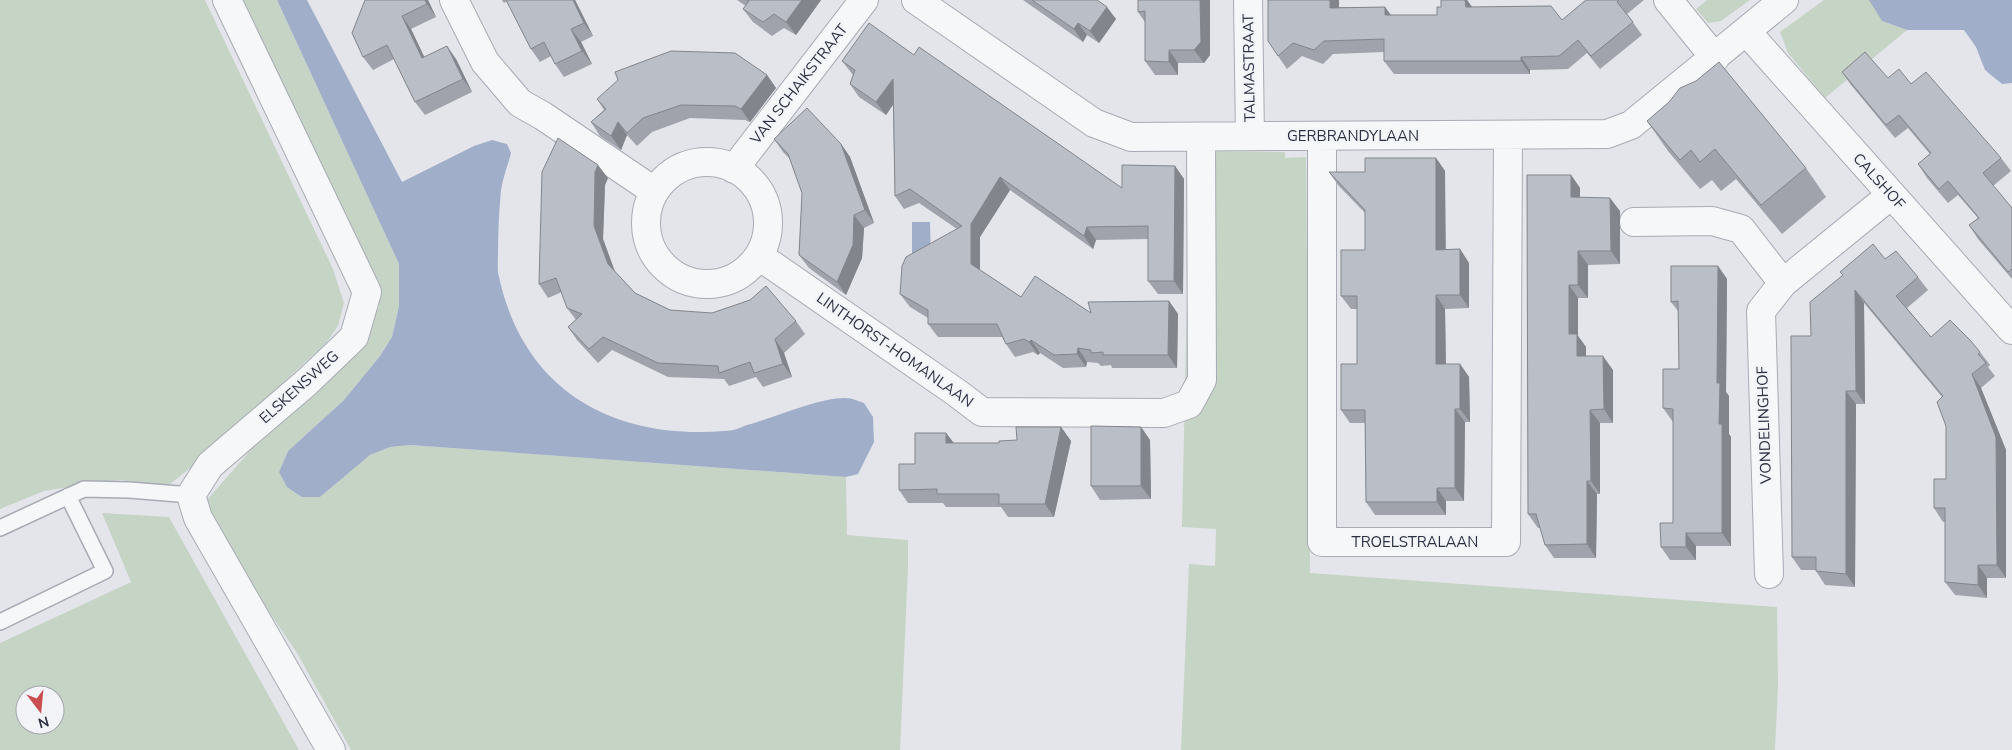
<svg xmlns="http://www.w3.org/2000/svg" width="2012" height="750" font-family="'Nunito Sans',sans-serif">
<rect width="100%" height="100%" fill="#e3e5eb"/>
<path fill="#c6d4c5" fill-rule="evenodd" d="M0 0H205L333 269 344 303 338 326 326 343 200 460 164 489 121 480 93 483 44 491 0 509Z
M243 0H277L399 264V306L392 337 380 356 344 400 288 451 279 472 320 497 370 455 390 447 410 445 846 477 847 535 908 540V567L900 750H351L297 653 199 509 256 444 361 344 379 307 375 276Z
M1707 0H1750L1721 21 1708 23 1696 9Z
M1824 0H1870L1882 21 1907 30 1825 98 1788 53 1780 32Z
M1190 151 1285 152V158L1306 157 1310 573 1777 607 1778 684 1775 750H1181L1189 564 1215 566 1216 529 1182 527Z
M102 513 169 517 299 750H0V643L131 582ZM25 695H55V725H25Z"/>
<path fill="#a0aec9" d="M277 0H307L402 182 474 146 492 140 507 144 511 153C508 165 503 177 501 190 499 211 498 233 498 254 498 261 497 270 499 277 524 391 613 440 725 431 732 431 740 428 747 425 773 418 821 397 846 398 852 398 858 401 864 403L873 417 874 442 858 474 846 477 410 445 390 447 370 455 320 497H302L287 487 279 472 288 451 344 400 380 356 392 337 399 306V264Z
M1869 0H2012V83L2002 84 1985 70 1976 47 1964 30H1907L1882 21Z
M912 222H930L931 259H912Z"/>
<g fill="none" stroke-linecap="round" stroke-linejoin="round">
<g stroke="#a8abb5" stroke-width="18">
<path id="service" d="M0 528 84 489 129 490 191 495
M0 622 105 571 68 496"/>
</g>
<g stroke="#a8abb5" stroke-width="30">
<path id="minor" d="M227 0 367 292 354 337 307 382 210 465 191 495 198 518 331 750
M454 0 485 62 520 103 543 116 654 191
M916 0 1094 123 1131 137 1607 134 1631 125 1784 0
M1248 0 1250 136
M1668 0 1715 58
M1746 31 2012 330
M1322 136V542H1506L1508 135
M646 223a61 61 0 1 1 122 0a61 61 0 1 1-122 0Z
M734 169 864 0
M1634 222 1712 221 1741 229 1783 283
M759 256 957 393 982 412 1164 413 1189 404 1202 380 1201 137
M1769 574 1761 311 1783 283 1891 195"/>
</g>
<use href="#service" stroke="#f6f7f9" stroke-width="15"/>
<use href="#minor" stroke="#f6f7f9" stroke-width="28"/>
</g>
<path fill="#a0a3ab" d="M365 0H428L436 17 411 29 424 57 456 59 472 92 425 115 415 102 394 59 373 70 363 57Z
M502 0H575L593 36 581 42 592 64 564 77 555 64 551 56 540 62 531 49 507 1 504 3Z
M737 0H821L796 35 784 28 772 36 753 22 743 9 746 6Z
M1023 0H1097L1116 19 1099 43 1087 35 1083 42Z
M1138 0 1210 55 1204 63H1178V75H1155L1145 61V22L1138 12Z
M1268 0H1339V7H1385L1391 15H1437L1441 7V0H1467L1472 7 1562 20 1586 0H1644L1627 14 1642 35 1600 69 1587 53 1568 69 1530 70V74H1394L1384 61V52L1333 54 1323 64 1302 56 1287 69 1278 56Z
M914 55 1122 188 1175 166 1184 179 1183 294H1158L1148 281V239L1096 240 1093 249 1010 190 980 237V270L1021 297 1091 313 1169 301 1178 314 1177 368H1112L1111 365 1101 366 1098 363 1087 362 1086 367 1063 368 1040 353 1038 355 1033 352 1015 357 1006 344 1002 337H938L928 324V318L910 307 900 294 957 229 919 203 904 209 895 196 893 104 886 115 859 97 850 84 853 75 842 61Z
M1842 72 1888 78 1911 84 2001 158 2011 171 1993 186 2012 208V279L1978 239 1969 225 1978 218 1958 195 1948 203 1927 178 1918 164 1930 154 1908 128 1895 138 1851 85Z
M767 75 776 88 750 122 745 120 690 118 652 132 637 146 627 135 621 150 600 136 591 122 604 110 597 99Z
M1647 121 1806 168 1826 197 1782 234 1736 179 1721 191 1712 180 1700 189 1668 151Z
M774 139 841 144 850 157 874 223 864 228 862 258 846 295 809 268 799 255 802 193 790 159 783 152Z
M1436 158 1445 171V249H1460L1469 263V308L1445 309 1446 364H1460L1469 377 1470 422H1465L1464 501H1446V515H1375L1366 502 1365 423H1350L1341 410 1357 364V309H1351L1341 296 1365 250V213L1338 185 1329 172H1365Z
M1571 175 1580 188V198L1620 211V264L1588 265V298H1578V336L1586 347V356L1613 370V423H1600V494H1597L1596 558H1554L1545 545 1540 528H1538L1528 514Z
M608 178 605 185 603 239 615 272 635 293 670 310 796 321 805 334 784 353 792 377 763 387 756 377 729 386 724 379 668 377 612 350 598 363 577 340 568 327 576 320 567 308 562 292 548 298 539 284Z
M1885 259 1918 277 1928 290 1907 308 1931 337 1980 352 1990 365 1988 367 1995 376 1981 388 2006 450V578H1987V598L1955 595 1945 582V522H1943L1934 508 1946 479V426L1942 397 1864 303 1865 404H1856L1855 587 1825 585 1816 571V570H1801L1792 557 1811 336Z
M1718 266 1727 279 1726 392 1729 396V434L1731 437V546H1696V560H1670L1661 547 1673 523V422L1663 408 1679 369 1678 311 1671 302Z
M1061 427 1071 441 1054 517H1008L1001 507H946L943 503H908L899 490 915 464 946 433 954 443H999L1017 440Z
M1141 427 1150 440 1151 499 1100 500 1091 486Z"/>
<path fill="#82858b" d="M425 0H428L436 17 427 4Z
M573 0H575L593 36 584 23Z
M802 0H821L796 35 786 22Z
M1200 0H1210V55L1204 63 1194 50Z
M1330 0H1339V21L1330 8Z
M1465 0H1467L1474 10 1466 7Z
M1107 7 1116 19 1099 43 1090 31Z
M1385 7 1394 20 1385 15Z
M402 16 411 29 431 71 422 58Z
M1078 23 1087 35 1083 42 1074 29Z
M571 29 581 42 592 64 582 51Z
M447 46 456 59 472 92 463 79Z
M1169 50 1178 63V75L1169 62Z
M1521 57 1530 70V74L1521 61Z
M767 75 776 88 750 122 741 109Z
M893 79 902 92 886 115 876 102Z
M618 122 627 135 621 150 611 136Z
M841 144 850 157 874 223 865 210Z
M1436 158 1445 171 1446 263 1436 250Z
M598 165 608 178 605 185 603 239 617 277 608 264 594 226 595 172Z
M1175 166 1184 179 1183 294 1174 281Z
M1571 175 1580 188V211L1571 197Z
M1000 177 1010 190 980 237V277L971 264V224Z
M1610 198 1620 211V264L1611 251Z
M854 215 864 228 862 258 846 295 837 282Z
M1087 227 1096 240 1093 249 1084 236Z
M1460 249 1469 263V308L1460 295Z
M1578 251 1588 265V298L1578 285Z
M1718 266 1727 279 1726 392 1729 396V434L1731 437V546L1722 533 1719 424 1717 383Z
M1569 285 1578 298V336L1586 347V369L1577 356 1569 334Z
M1855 290 1864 303 1865 404 1856 391Z
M1436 295 1445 309 1446 377 1436 364Z
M1169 301 1178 314 1177 368 1168 355Z
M775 339 784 353 792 377 783 364Z
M1031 340 1040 353 1038 355 1029 342Z
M1078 348 1087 362 1086 367 1077 354Z
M1603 356 1613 370V423L1604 409Z
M1460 364 1469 377 1470 422 1460 409Z
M1972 374 1981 388 2006 450V578L1997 565Z
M1846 391 1856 404 1855 587 1846 574Z
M1455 409 1465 422 1464 501 1455 488Z
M1590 410 1600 423V494L1591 481Z
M1061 427 1071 441 1054 517 1045 504Z
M1141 427 1150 440 1151 499 1141 486Z
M946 433 956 446 946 443Z
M1587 481 1597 494 1596 558 1587 544Z
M1437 488 1446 501V515L1437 502Z
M1686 533 1696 546V560L1686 547Z
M1978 565 1987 578V598L1978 585Z"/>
<path fill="#babec7" stroke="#82858b" d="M365 0H425L427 4 402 16 422 58 447 46 463 79 415 102 387 45 363 57 352 33Z
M506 0H573L584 23 571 29 582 51 555 64 544 42 531 49Z
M747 0H802L786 22 774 14 763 22 743 9 749 1Z
M1032 0H1097L1107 7 1090 31 1078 23 1074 29Z
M1138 0H1200L1201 42 1194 50H1169V62L1145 61V11L1138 12Z
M1268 0H1330V8L1385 7V15H1437V7H1441V0H1465L1466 7 1551 6 1562 20 1586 0H1619L1617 2 1633 22 1591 56 1578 40 1559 56 1521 57V61H1384V39L1324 41 1314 50 1293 43 1278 56 1268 41Z
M869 23 914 55 919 47 1122 188V165L1175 166 1174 281H1148V226L1087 227 1084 236 1000 177 971 224V264L1021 297 1035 276 1091 313 1088 302 1169 301 1168 355H1103V352L1091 353V350L1078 348 1077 354 1054 355 1031 340 1029 342 1024 339 1006 344 997 324H928V310L900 294 902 266 906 257 962 226 910 189 895 196 893 79 876 102 850 84 855 70 842 61Z
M671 51 735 53 767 75 741 109 735 106 681 105 643 118 627 133 618 122 611 136 591 122 606 109 597 99 618 80 615 72Z
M1865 52 1888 78 1899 69 1911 84 1926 72 2001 158 1983 173 2012 208V269L2008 272 1969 225 1979 218 1948 181 1939 189 1918 164 1931 153 1899 115 1886 125 1842 72Z
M1719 62 1806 168 1761 205 1715 149 1700 162 1691 150 1680 160 1647 121 1669 102 1680 88 1696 81Z
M807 108 841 144 865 210 854 215 853 245 837 282 799 255 802 193 788 154 774 139Z
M558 138 598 165 595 172 594 226 608 264 635 293 670 310 712 313 750 300 766 286 796 321 775 339 783 364 754 373 750 362 719 373 718 366 658 363 603 337 589 349 568 327 582 314 567 308 556 278 539 284 542 172Z
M1365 158H1436V250L1460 249V295H1436V364H1460V409H1455V488H1437V502H1366L1365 410H1341V364H1357V296H1341V250H1365V210L1329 172H1365Z
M1527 175H1571V197L1610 198 1611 251H1578V285H1569V334H1577V356H1603L1604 409 1590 410 1591 481H1587V544L1545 545 1536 514H1528Z
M1873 244 1885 259 1896 251 1918 277 1896 296 1931 337 1950 320 1970 340 1980 352 1978 354 1986 363 1972 374 1996 437 1997 565H1978V585L1945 582V508H1934V479H1946V426L1937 402 1943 396 1855 290 1856 391H1846V574L1816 571V557H1792L1791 336H1811L1810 302 1843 275 1840 272Z
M1671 266H1718L1717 383H1720L1719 424H1722V533H1686V547H1661L1660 523H1673V409L1663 408V369H1679L1678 301 1671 302Z
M1091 426 1141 427V486H1091Z
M1016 427H1061L1045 504H999V494H937V489L899 490V464H915V433H946V443H999V441L1017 440Z"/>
<g text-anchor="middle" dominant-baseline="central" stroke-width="4.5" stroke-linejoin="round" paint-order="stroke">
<g font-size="15" fill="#2b3142" stroke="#f3f4f8">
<text transform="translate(1249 68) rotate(-91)">TALMASTRAAT</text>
<text transform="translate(799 84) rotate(-52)">VAN SCHAIKSTRAAT</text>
<text x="1353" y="136">GERBRANDYLAAN</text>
<text transform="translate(1879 181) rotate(48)">CALSHOF</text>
<text transform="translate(895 350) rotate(35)">LINTHORST-HOMANLAAN</text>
<text transform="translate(299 387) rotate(-42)">ELSKENSWEG</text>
<text transform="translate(1764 425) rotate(-92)">VONDELINGHOF</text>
<text x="1415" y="542">TROELSTRALAAN</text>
</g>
</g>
<g transform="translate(40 710) rotate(164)"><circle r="24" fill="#f3f4f8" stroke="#a3a6af"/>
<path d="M0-4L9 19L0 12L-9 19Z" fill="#ca4e50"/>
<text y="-8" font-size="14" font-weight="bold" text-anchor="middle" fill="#2b3142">N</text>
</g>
</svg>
